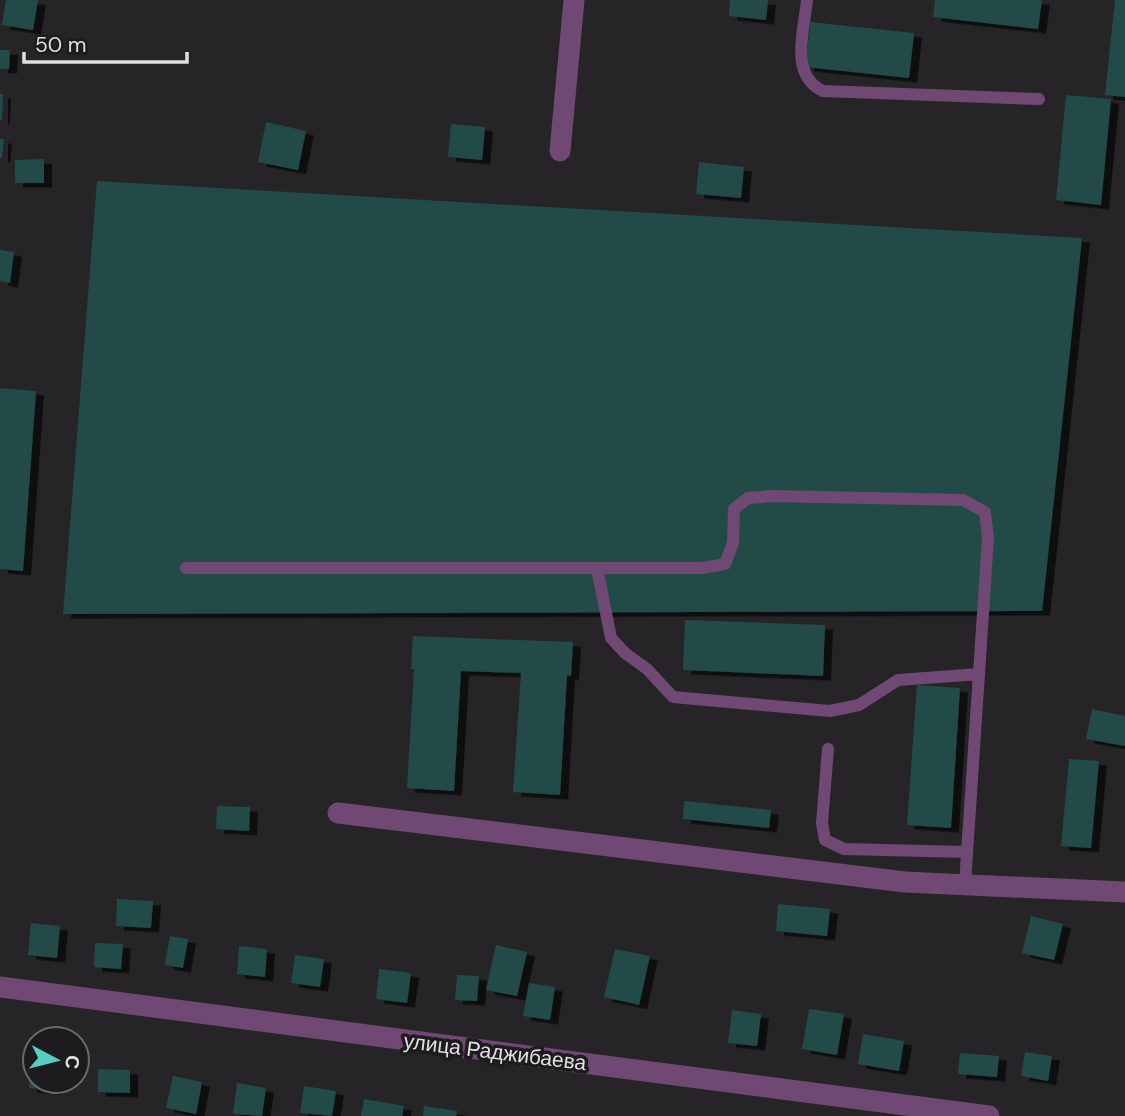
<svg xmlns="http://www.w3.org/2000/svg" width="1125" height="1116" font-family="'DM Sans',sans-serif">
<defs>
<filter id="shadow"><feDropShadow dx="8" dy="4.5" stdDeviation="0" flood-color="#0009"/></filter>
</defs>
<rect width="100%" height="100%" fill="#262426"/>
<path fill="#214b46" filter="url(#shadow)" d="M6 0H38L33 30 2 25Z
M730 0H768L766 20 729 16Z
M935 0H1042L1038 29 933 17Z
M1115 0H1125V97L1105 95Z
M810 22 914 33 909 78 806 67Z
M0 50H10L9 69H0Z
M0 94H3L2 120H0Z
M1066 95 1111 99 1101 205 1056 200Z
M266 122 306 131 298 170 258 162Z
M451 124 485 127 482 160 448 157Z
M0 139H4L2 158H0Z
M44 159V183H15V160Z
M699 162 744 167 741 198 696 194Z
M97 181 1082 238 1042 611 63 614Z
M0 250 14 252 10 283 0 281Z
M0 388 36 391 23 571 0 569Z
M685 620 825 625 823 676 683 670Z
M413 636 573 642 571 676 567 675 560 795 513 792 521 673 461 671 454 791 407 788 414 669H411Z
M917 685 960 688 951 828 907 825Z
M1092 709 1125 716V746L1086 739Z
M1069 759 1099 761 1091 848 1061 846Z
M684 801 771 810 769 828 683 819Z
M217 806 250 807 249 831 216 829Z
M117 899 153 901 151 928 116 926Z
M778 904 830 909 827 936 776 931Z
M1031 916 1063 924 1054 960 1022 953Z
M31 923 60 926 57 958 28 955Z
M170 936 188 939 183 968 165 965Z
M95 943 123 944 121 969 94 967Z
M496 945 527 952 517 996 486 990Z
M239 946 267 949 265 977 237 974Z
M615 949 650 956 639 1005 604 997Z
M295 955 324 959 320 987 291 983Z
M379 969 411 973 407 1003 376 999Z
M457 975 479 976 477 1001 455 1000Z
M529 983 555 987 550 1020 523 1016Z
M809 1009 844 1014 837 1055 802 1049Z
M732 1010 761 1014 757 1046 728 1043Z
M863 1034 904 1041 899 1071 858 1064Z
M1025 1052 1052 1056 1048 1081 1021 1076Z
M960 1053 999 1056 997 1077 958 1074Z
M32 1063H35V1081H55L54 1090 29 1088Z
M98 1069 130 1070V1093L98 1092Z
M173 1076 202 1082 196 1114 166 1108Z
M237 1083 266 1088 262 1116 233 1114Z
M304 1086 336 1091 332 1116 300 1113Z
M364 1099 404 1106 402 1116H361Z
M424 1106 457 1111 456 1116H423Z"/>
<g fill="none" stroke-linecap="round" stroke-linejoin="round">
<path stroke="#6f4973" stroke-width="12" d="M807 0C804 31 789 75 823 91L1039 99
M186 568H702L725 564 733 543 734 509 748 498 772 496 963 500 985 512 988 538 965 884
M597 568 611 638 625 653 647 669 673 697 830 711 859 705 898 680 979 674
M828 749 822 823 825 840 844 849 966 852"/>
<path stroke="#6f4973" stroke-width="21" d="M560 151 574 0
M338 813 905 882 1125 892
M0 987 989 1116"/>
</g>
<g text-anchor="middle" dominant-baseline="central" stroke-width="7" stroke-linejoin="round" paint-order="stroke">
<g font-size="21" fill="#e1e0e1" stroke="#1d1b1d">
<text transform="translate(495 1052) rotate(7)">улица Раджибаева</text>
</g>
</g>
<g transform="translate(56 1060) rotate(97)"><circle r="33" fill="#1d1b1d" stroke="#6b6a6b" stroke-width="2"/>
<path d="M0-5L12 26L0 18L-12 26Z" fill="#58cec1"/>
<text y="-10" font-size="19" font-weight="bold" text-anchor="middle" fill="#e1e0e1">С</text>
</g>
<path d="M24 52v10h163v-10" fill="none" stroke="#e1e0e1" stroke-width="3.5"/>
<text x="35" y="52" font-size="21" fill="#e1e0e1" stroke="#1d1b1d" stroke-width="5" paint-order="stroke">50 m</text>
</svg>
